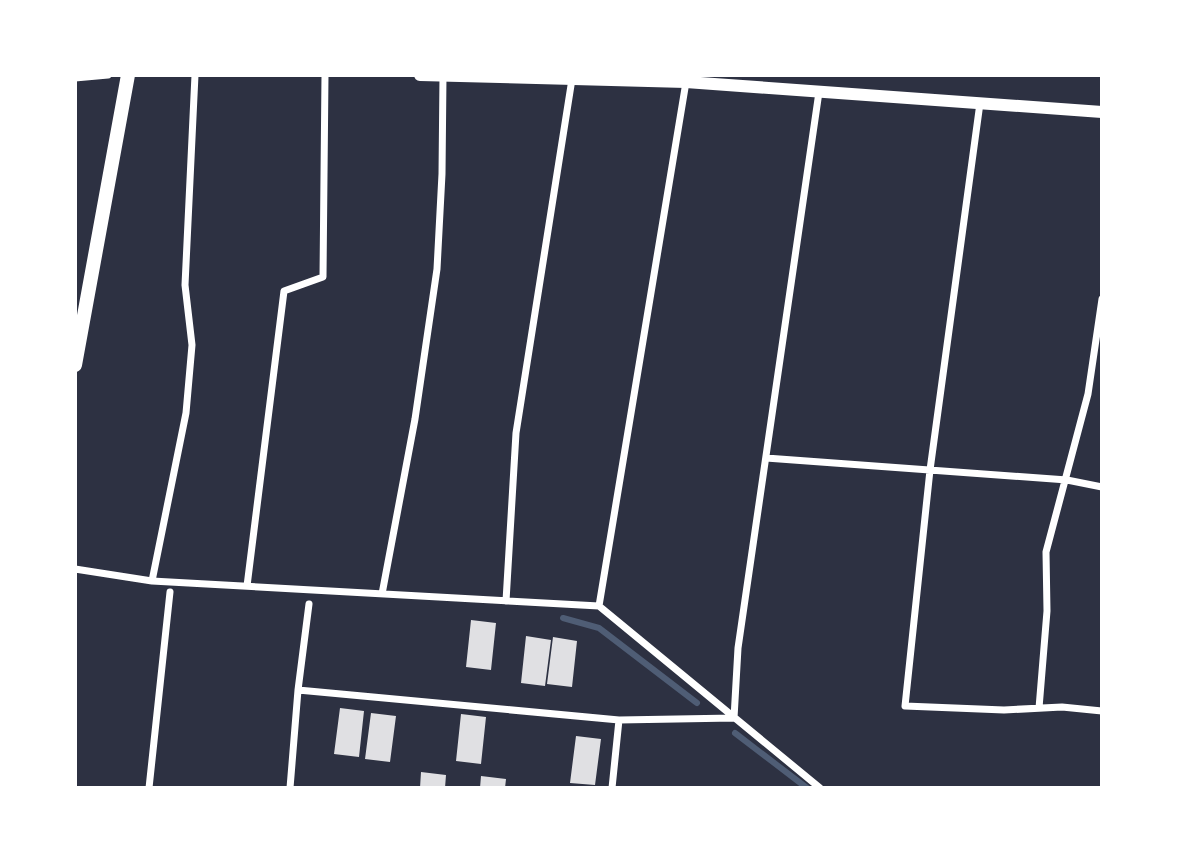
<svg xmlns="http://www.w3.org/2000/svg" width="1177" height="863" font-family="Poppins,sans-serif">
<rect width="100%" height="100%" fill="#2d3142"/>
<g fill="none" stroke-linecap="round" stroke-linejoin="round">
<path stroke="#4f5d75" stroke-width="6" d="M563 618 599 628 697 703
M735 733 807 788"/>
</g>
<path fill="#e0e0e3" d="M471 620 496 623 491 670 466 667Z
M526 636 551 640 545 686 521 683Z
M553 637 577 641 572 687 547 684Z
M340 708 364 711 359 757 334 754Z
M371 713 396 716 390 762 365 759Z
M461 714 486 717 481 764 456 761Z
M576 736 601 739 595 785 570 783Z
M421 772 446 775 445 788H420Z
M481 776 506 779 505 788H480Z"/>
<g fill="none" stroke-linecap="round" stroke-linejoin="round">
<path stroke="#fff" stroke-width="7" d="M75 78 108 75
M980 103 930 470 905 706 1004 710 1062 707 1102 711
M766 458 1067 480 1102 487
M75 569 152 581 599 606 686 82
M152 581 186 413 192 345 185 285 195 75
M247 586 284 291 323 277 325 75
M382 594 415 419 437 269 442 174 443 76
M506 601 516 433 572 79
M599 606 820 788
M298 690 309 604
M1039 708 1047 611 1046 552 1088 394 1102 299
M619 720 734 718 738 648 819 92
M149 788 170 592
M290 788 298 690 619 720 612 788"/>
<path stroke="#fff" stroke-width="12" d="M420 75 686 82V76
M686 82 1102 112"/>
<path stroke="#fff" stroke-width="14" d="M75 365 128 75"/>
</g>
<rect width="1177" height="863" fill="none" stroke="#ffffff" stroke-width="154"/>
</svg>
